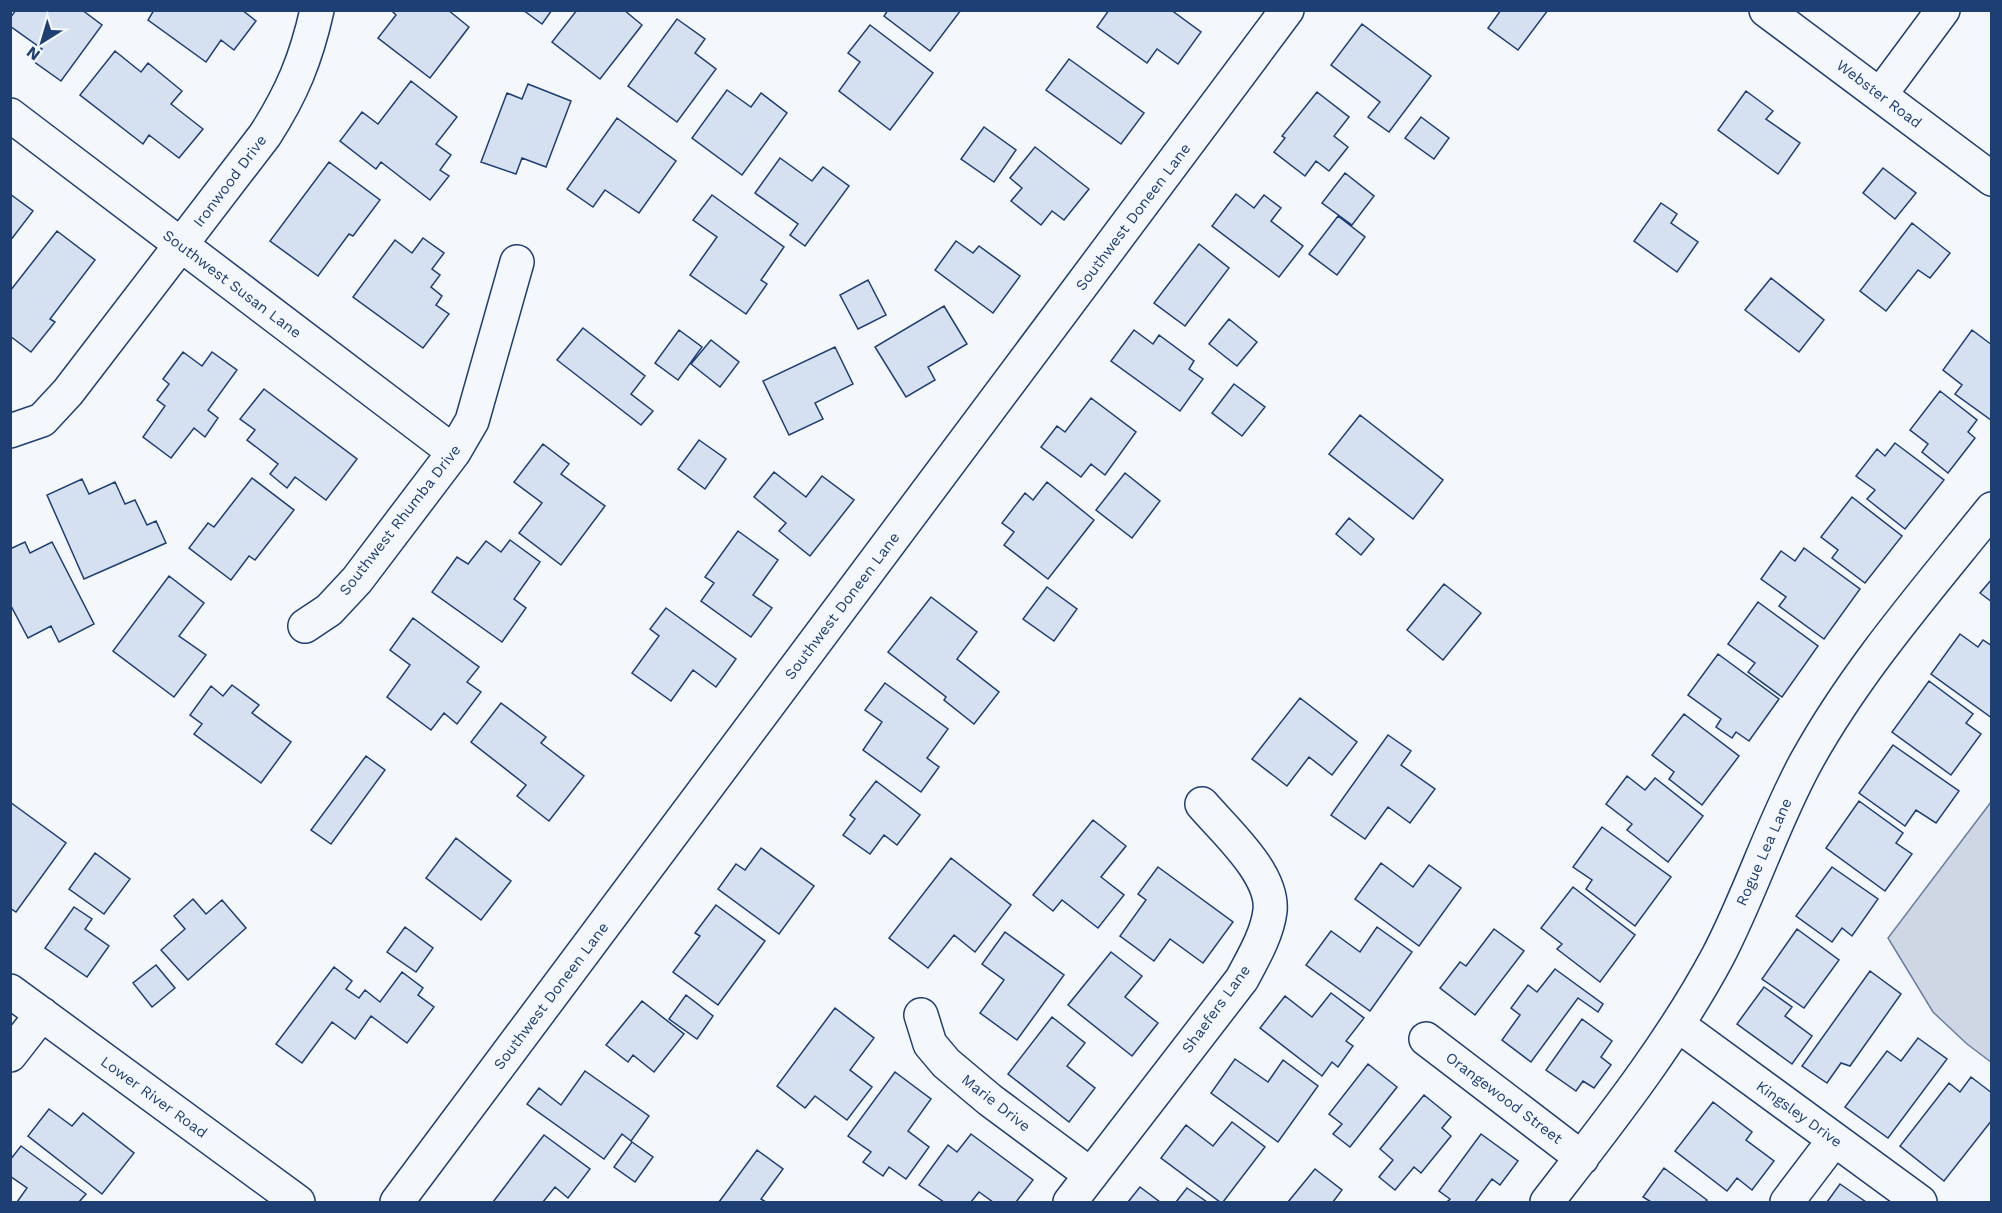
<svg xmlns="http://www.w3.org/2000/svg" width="2002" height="1213" font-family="'Work Sans',sans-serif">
<rect width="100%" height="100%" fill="#f4f7fb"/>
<path fill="#cfd7e4" stroke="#687fa3" stroke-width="1.5" d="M1991 802V1062L1967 1044 1933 1012 1888 938Z"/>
<path fill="#d5e0f0" stroke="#1d3f73" stroke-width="1.5" d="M16 10H82L102 25 61 81 33 61 42 49 10 26V18Z
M154 10H242L256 21 234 50 221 40 206 62 148 20Z
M391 10H448L469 27 430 78 378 38 396 15Z
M523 10H552L542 24Z
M577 10H624L642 25 600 79 552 42Z
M888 10H961L930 51 884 16Z
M1109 10H1171L1201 32 1178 64 1157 49 1147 63 1097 27Z
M1501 10H1548L1518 50 1488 28Z
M677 19 705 39 695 53 716 69 677 122 628 86Z
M1362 24 1431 76 1389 132 1368 117 1380 102 1331 65Z
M870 25 933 73 890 130 839 91 860 62 848 53Z
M115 51 141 72 148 63 182 91 171 104 203 129 179 158 149 135 143 144 80 95Z
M1069 59 1144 113 1121 144 1046 90Z
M411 81 457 117 436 144 451 155 440 170 449 176 430 200 381 162 376 169 340 141 362 112 378 124Z
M528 84 571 101 546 167 522 158 516 174 481 162 507 93 522 99Z
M727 90 751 107 761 93 787 113 742 175 692 138Z
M1746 91 1773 111 1766 119 1800 143 1778 174 1718 130Z
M1317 92 1349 117 1334 136 1348 147 1329 171 1316 161 1305 176 1274 152 1285 138 1282 136Z
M1421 117 1449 138 1434 159 1405 138Z
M617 118 676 161 639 213 605 190 593 207 567 189Z
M984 127 1016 150 994 182 961 159Z
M1035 147 1089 189 1064 220 1052 211 1041 225 1011 201 1022 188 1010 178Z
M780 158 812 181 823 167 849 186 805 246 790 235 798 224 755 193Z
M329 162 380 200 353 236 349 234 318 276 270 241Z
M1883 168 1916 193 1895 219 1863 193Z
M1345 173 1374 196 1352 225 1322 203Z
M10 194 33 211 10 241Z
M1236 194 1254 208 1264 195 1281 208 1271 221 1303 246 1279 277 1212 226Z
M712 195 784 247 761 280 767 284 746 314 690 275 717 237 693 220Z
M1661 203 1677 214 1671 223 1698 242 1677 272 1634 241Z
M1338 216 1365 237 1337 275 1309 254Z
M1912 223 1950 253 1930 278 1918 270 1886 311 1860 291Z
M57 231 95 260 50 319 55 322 31 352 10 336V291Z
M423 238 444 253 432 269 440 275 431 287 442 296 436 305 449 314 423 348 353 297 395 240 412 253Z
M956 241 973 253 979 246 1020 276 993 313 935 270Z
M1199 244 1229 268 1185 326 1154 303Z
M1771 278 1824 320 1799 352 1745 310Z
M868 280 886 315 858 329 840 295Z
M944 306 967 344 928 367 935 380 906 397 875 347Z
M1229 319 1257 342 1237 366 1209 344Z
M583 328 645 376 631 394 653 411 641 425 557 360Z
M679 330 702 347 678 380 655 363Z
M1134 330 1153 344 1159 335 1194 361 1189 369 1203 379 1180 411 1111 361Z
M1972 330 1992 345 1991 420 1955 394 1962 385 1943 370Z
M711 340 739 362 720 387 691 364Z
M835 347 853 384 815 403 823 419 789 435 763 381Z
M183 352 202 366 212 352 237 370 208 410 218 418 205 437 194 428 171 458 143 437 165 406 157 400 169 384 163 379Z
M1234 384 1265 407 1242 436 1212 413Z
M264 389 357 459 326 500 295 477 287 488 270 474 278 464 247 440 255 430 240 419Z
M1940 391 1977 420 1968 432 1975 438 1948 473 1922 452 1928 444 1910 430Z
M1091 398 1136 432 1105 475 1091 464 1081 477 1041 447 1057 426 1065 432Z
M1360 415 1443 480 1413 519 1329 454Z
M699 440 726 459 705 489 678 469Z
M1895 443 1944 480 1905 529 1867 499 1875 490 1856 476 1877 449 1885 456Z
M543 444 569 464 561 474 605 506 561 565 519 533 542 503 514 482Z
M774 472 806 497 822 476 854 500 810 556 779 531 786 523 754 497Z
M1125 473 1160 501 1132 538 1096 510Z
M252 478 294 510 255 560 249 556 231 580 189 548 208 523 214 527Z
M82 479 89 494 115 482 125 504 135 500 147 525 156 521 166 543 84 579 47 495Z
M1047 482 1094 520 1048 579 1004 545 1014 532 1002 523 1025 493 1033 500Z
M1852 497 1902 536 1865 583 1832 558 1838 550 1821 537Z
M1349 518 1374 539 1361 555 1336 534Z
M738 531 778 560 753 595 772 608 751 637 701 601 714 583 705 577Z
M510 540 540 562 514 599 526 608 502 642 432 592 457 557 468 564 486 541 501 552Z
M25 542 30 553 52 542 94 624 59 642 51 626 28 638 10 604V549Z
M1804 548 1860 589 1824 639 1779 606 1786 597 1761 579 1781 551 1795 561Z
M169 576 204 603 179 636 206 655 174 697 113 651Z
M1992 579V602L1980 593Z
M1444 584 1481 613 1443 660 1407 630Z
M1047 587 1077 609 1054 641 1023 619Z
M931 597 977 632 957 659 999 692 974 724 944 700 946 697 888 652Z
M1758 602 1818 646 1782 697 1748 672 1755 663 1728 644Z
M666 608 736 659 716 687 693 670 671 701 632 673 659 636 650 629Z
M413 618 479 667 467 682 481 692 457 724 444 713 431 730 387 697 410 665 390 650Z
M1960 634 1978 647 1983 640 1992 646V718L1931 674Z
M1718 654 1779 699 1749 741 1736 732 1732 738 1716 727 1721 719 1688 695Z
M1929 681 1973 714 1966 723 1981 734 1951 775 1892 732Z
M885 683 948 729 927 758 939 767 921 792 863 750 882 722 865 710Z
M232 685 259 705 252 713 291 742 261 783 194 734 202 724 190 715 211 686 223 696Z
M1300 698 1357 742 1332 775 1309 757 1287 786 1252 759Z
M501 703 546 737 541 743 584 776 549 821 517 796 526 785 471 742Z
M1684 714 1739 756 1702 805 1669 779 1674 772 1652 755Z
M1388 735 1411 751 1401 765 1435 789 1410 823 1388 807 1365 839 1331 815Z
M1893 745 1959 791 1936 823 1916 810 1905 826 1859 793Z
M366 756 385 770 331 844 311 830Z
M1627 776 1645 790 1655 778 1703 816 1668 862 1627 830 1632 824 1606 804Z
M876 781 920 815 897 845 884 835 870 854 843 835 855 819 850 815Z
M1859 801 1903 833 1896 843 1912 854 1885 891 1826 848Z
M10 802 66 843 16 912 10 908Z
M1093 820 1126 846 1101 877 1124 895 1098 928 1062 900 1053 911 1033 895Z
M1602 827 1671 877 1635 926 1586 889 1592 880 1573 867Z
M456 838 511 881 481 920 426 878Z
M761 848 814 886 779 934 718 889 736 864 745 870Z
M95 853 130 879 104 914 69 889Z
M951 858 1011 905 975 952 954 935 928 968 889 938Z
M1381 863 1413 887 1429 865 1461 888 1419 946 1355 899Z
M1158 867 1233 922 1203 963 1170 939 1154 961 1120 936 1146 900 1138 894Z
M1832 867 1878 899 1852 936 1842 928 1832 942 1796 916Z
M1573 887 1635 935 1600 982 1557 949 1562 944 1541 928Z
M193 899 206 914 222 900 246 928 188 980 161 950 185 929 174 916Z
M716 905 765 941 718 1005 673 972 700 936 695 933Z
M74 907 92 919 85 929 109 946 87 977 45 948Z
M405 927 433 948 416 972 387 952Z
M1377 927 1412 952 1370 1011 1306 965 1331 931 1360 952Z
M1494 929 1524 951 1475 1015 1440 988 1460 962 1466 966Z
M1797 929 1839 960 1804 1008 1762 979Z
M1005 932 1064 975 1017 1040 980 1013 1004 980 982 964Z
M1111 952 1142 976 1125 997 1158 1023 1132 1056 1068 1005Z
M156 965 175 988 152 1007 133 983Z
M334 967 352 981 346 989 359 998 365 990 380 1002 402 972 423 988 418 995 434 1007 407 1043 371 1016 355 1039 332 1022 302 1063 276 1044Z
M1555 969 1603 1004 1598 1012 1578 998 1531 1062 1502 1040 1520 1015 1511 1008 1528 985 1537 992Z
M1870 971 1901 994 1850 1066 1841 1063 1827 1083 1802 1066Z
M1764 987 1792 1007 1785 1016 1812 1036 1792 1064 1737 1024Z
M1331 993 1364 1018 1346 1041 1353 1046 1338 1067 1332 1062 1322 1076 1260 1028 1285 996 1312 1017Z
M686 995 713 1016 697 1039 669 1019Z
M642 1001 684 1034 654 1072 633 1055 628 1062 606 1045Z
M835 1008 874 1038 850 1070 872 1087 847 1120 815 1096 805 1108 777 1086Z
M1052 1017 1085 1043 1067 1066 1095 1088 1069 1122 1008 1074Z
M1582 1019 1612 1041 1601 1057 1611 1065 1594 1088 1583 1081 1576 1091 1546 1070Z
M1918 1038 1947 1059 1888 1138 1845 1107 1887 1051 1901 1061Z
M1235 1059 1268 1082 1283 1060 1318 1086 1278 1142 1211 1093Z
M1368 1064 1397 1087 1350 1147 1333 1134 1342 1124 1329 1114Z
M585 1071 649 1116 631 1141 622 1134 604 1159 527 1104 539 1088 561 1105Z
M895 1072 931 1099 908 1131 929 1147 906 1179 889 1167 883 1176 863 1162 871 1152 848 1136Z
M1971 1077 1992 1093V1120L1944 1181 1900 1146 1949 1083 1960 1092Z
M1424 1095 1451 1117 1442 1128 1451 1136 1421 1173 1414 1167 1395 1190 1379 1177 1393 1160 1380 1149Z
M1713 1102 1752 1132 1746 1140 1774 1161 1752 1190 1737 1178 1727 1191 1675 1151Z
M49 1109 72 1126 83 1113 134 1153 102 1194 28 1136Z
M1232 1122 1265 1147 1223 1202H1220L1161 1158 1186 1125 1213 1146Z
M971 1134 1033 1180 1016 1202H993L979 1192 971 1202H944L919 1185 948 1145 957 1152Z
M1481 1134 1518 1161 1500 1185 1492 1179 1475 1202H1447L1450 1199 1439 1191Z
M544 1135 590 1169 568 1198 555 1187 543 1202H493Z
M632 1142 653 1157 635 1182 614 1167Z
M21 1146 86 1194 79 1202H17L27 1188 10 1176V1160Z
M757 1150 783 1169 761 1199 766 1202H719Z
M1664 1168 1707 1200 1705 1202H1651L1643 1197Z
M1315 1169 1342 1190 1333 1202H1288Z
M1840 1184 1866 1202H1827Z
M1140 1187 1160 1202H1128Z
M1187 1188 1207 1202H1176Z"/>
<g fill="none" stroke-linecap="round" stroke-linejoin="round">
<g stroke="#1d3f73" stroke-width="36">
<path id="minor" d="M1766 10 1992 179
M1880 95 1943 10
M10 115 454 452
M10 431 42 420 68 392 265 135C292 93 306 59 317 10
M305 626 329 610 357 580 454 452 472 421 517 262
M10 991 298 1202
M921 1015 930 1044 946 1063 990 1100 1091 1175
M1678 1025 1920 1202
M1426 1039 1582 1158
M10 1055 42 1014
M397 1202 1287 10
M1070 1202 1242 979C1253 958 1267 935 1270 911 1274 874 1225 831 1202 804
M1547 1202C1608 1123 1671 1044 1718 956 1751 893 1772 824 1806 762 1856 671 1927 590 1992 509
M1787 1202 1834 1140"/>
</g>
<use href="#minor" stroke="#f4f7fb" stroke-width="33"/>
</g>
<g text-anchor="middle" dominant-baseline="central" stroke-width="4.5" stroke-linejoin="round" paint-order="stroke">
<g font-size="15" fill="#1d3f73" stroke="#f4f7fb">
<text transform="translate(1879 94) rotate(37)">Webster Road</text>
<text transform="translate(230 181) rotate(-53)">Ironwood Drive</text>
<text transform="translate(1133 217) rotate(-53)">Southwest Doneen Lane</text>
<text transform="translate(232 284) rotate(37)">Southwest Susan Lane</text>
<text transform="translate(400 520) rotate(-52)">Southwest Rhumba Drive</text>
<text transform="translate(842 606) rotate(-53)">Southwest Doneen Lane</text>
<text transform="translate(1764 852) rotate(-66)">Rogue Lea Lane</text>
<text transform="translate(551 996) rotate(-53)">Southwest Doneen Lane</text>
<text transform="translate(1216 1009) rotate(-54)">Shaefers Lane</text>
<text transform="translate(154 1097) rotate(36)">Lower River Road</text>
<text transform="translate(1504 1098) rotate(37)">Orangewood Street</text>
<text transform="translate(996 1103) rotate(38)">Marie Drive</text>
<text transform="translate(1799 1114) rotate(36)">Kingsley Drive</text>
</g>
</g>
<rect width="2002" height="1213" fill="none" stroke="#1d3f73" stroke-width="24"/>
<g transform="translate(42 42) rotate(217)" stroke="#f4f7fb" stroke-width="4.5" paint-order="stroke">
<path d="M0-4.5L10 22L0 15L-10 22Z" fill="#1d3f73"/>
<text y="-9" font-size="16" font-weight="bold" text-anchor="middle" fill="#1d3f73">N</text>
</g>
</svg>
